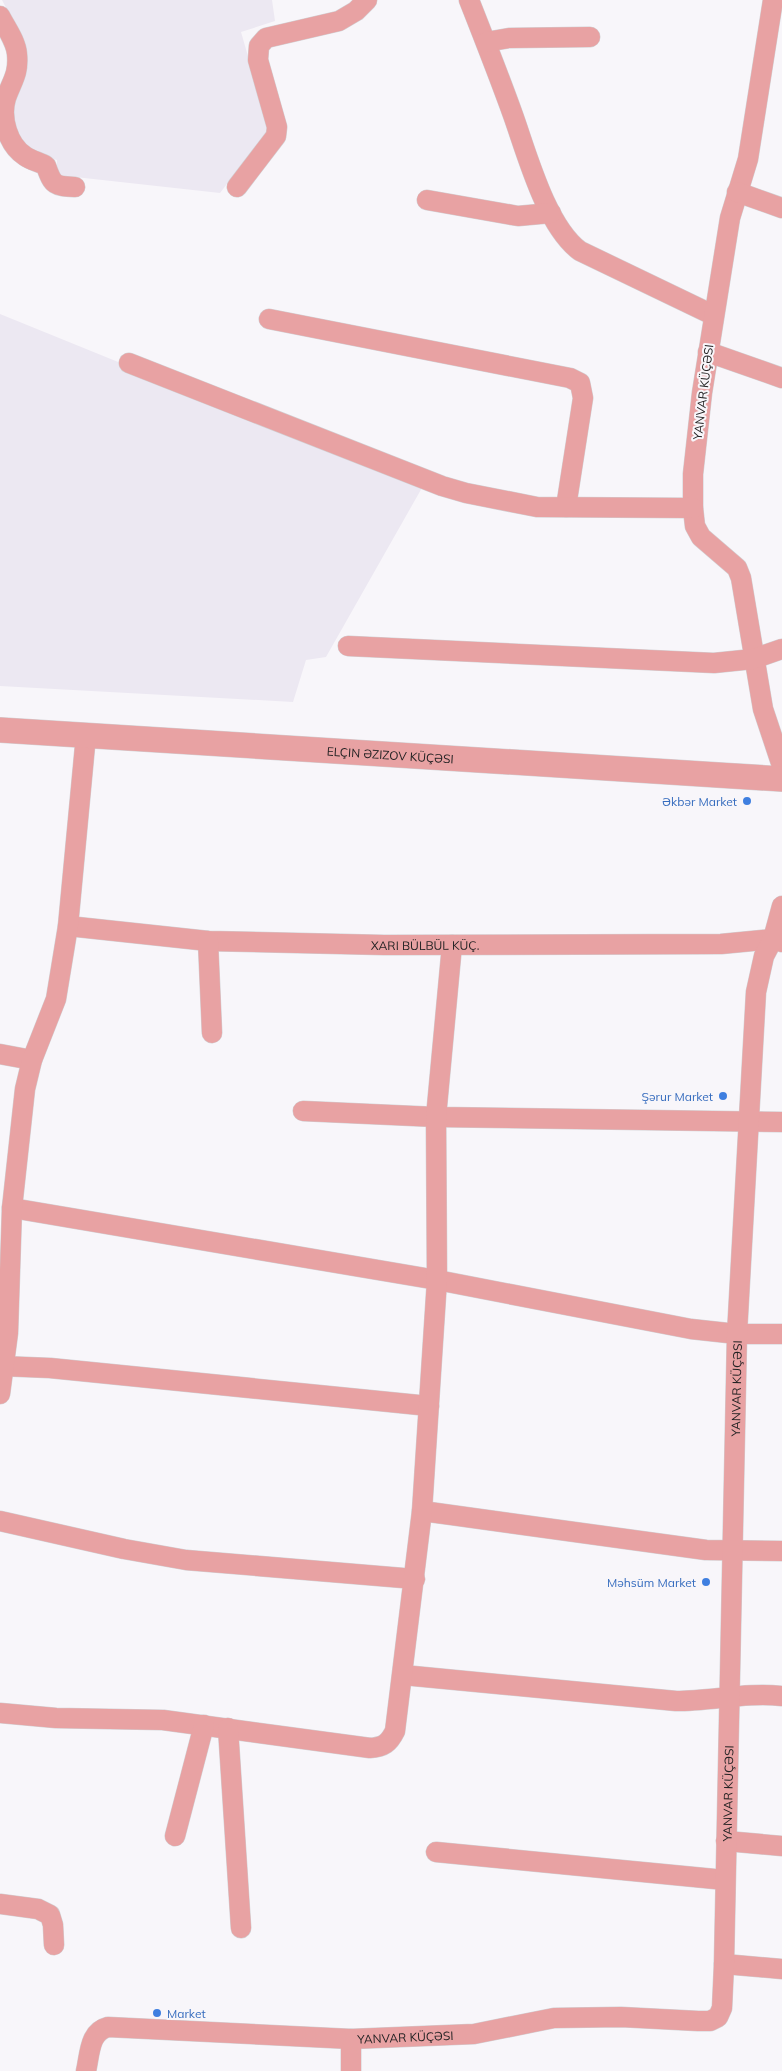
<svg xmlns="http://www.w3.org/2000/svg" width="782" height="2071" font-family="Mulish,sans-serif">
<rect width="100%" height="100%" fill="#f8f6fa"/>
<path fill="#ece8f2" d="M2 0H272L275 21 241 32 269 129 220 193 57 175V160L40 155 26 146 17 134 11 110 24 81 25 45Z
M0 314 423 486 326 657 306 660 293 702 0 686Z"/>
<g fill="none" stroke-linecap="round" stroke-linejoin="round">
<g stroke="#d2d0d3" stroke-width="21">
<g id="minor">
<path d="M469 0C484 38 499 76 513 115 527 154 546 226 580 251L713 315"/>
<path d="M773 0 748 159 730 218 702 393 693 474V508L695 526 701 537 737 568 741 578 763 709 782 766"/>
<path d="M0 16C6 28 16 41 17 54 19 74 12 81 6 98 0 118 8 145 25 156 32 161 40 162 46 166 53 186 55 186 75 187"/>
<path d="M486 42 509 38 590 37"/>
<path d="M237 187 276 136 277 127 258 60 259 46 266 38 339 21 356 11 367 0"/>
<path d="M737 192 782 208"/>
<path d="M427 200 518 216 551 213"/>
<path d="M269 319 570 378 580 383 583 398 566 507"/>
<path d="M708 352 782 378"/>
<path d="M129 363 442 486 466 493 537 507 693 508"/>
<path d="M348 646 714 663 753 659 782 649"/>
<path id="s1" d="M68 926 208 941 384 945 721 944 773 939 782 942"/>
<path d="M208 941 212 1033"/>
<path d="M0 1054 32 1060"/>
<path d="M303 1111 436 1117 782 1122"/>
<path d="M12 1208 437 1280 691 1329 737 1334H782"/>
<path d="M0 1366 50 1368 429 1406"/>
<path d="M0 1394 8 1333 12 1208 25 1089 32 1060 56 999 68 926 86 735"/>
<path d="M422 1511 706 1550 782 1551"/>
<path d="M0 1521 124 1549 186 1560 415 1579"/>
<path d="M403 1675 676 1701C712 1701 747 1692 782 1696"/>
<path d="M0 1713 56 1718 163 1720 370 1748C384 1747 389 1743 395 1731L422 1511 437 1280 436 1117 452 945"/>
<path d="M228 1728 241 1928"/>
<path d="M175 1836 204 1725"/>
<path d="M726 1841 782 1846"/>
<path d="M436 1852 725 1880"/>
<path d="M0 1904 38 1909 50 1915 53 1925 54 1945"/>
<path d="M724 1964 782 1969"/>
<path id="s2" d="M86 2071C90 2054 89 2032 108 2027L351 2039 474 2034 554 2018 621 2017 698 2021H710L718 2017 722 2008 724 1964 737 1334 756 992 764 956 773 939 782 906"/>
<path d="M351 2071V2039"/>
</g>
</g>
<g stroke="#d2d0d3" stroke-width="26">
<g id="tertiary">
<path id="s3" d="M0 730 782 779"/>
</g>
</g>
<use href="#minor" stroke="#e8a2a3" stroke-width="20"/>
<use href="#tertiary" stroke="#e8a2a3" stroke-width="25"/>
</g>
<g fill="#3f7fe0" stroke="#f8f6fa" stroke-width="2">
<circle cx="747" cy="801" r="5"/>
<circle cx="723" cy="1096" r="5"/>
<circle cx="706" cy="1582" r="5"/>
<circle cx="157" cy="2013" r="5"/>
</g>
<g text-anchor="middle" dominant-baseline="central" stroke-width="4" stroke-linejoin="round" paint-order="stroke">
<g font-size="12" fill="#232223" stroke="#f8f6fa">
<text transform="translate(703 392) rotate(-83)">YANVAR KÜÇƏSI</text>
<text stroke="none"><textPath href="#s3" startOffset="391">ELÇIN ƏZIZOV KÜÇƏSI</textPath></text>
<text stroke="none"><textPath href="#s1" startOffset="358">XARI BÜLBÜL KÜÇ.</textPath></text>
<text stroke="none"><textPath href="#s2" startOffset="1295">YANVAR KÜÇƏSI</textPath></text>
<text stroke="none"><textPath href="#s2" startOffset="890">YANVAR KÜÇƏSI</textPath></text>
<text stroke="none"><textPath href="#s2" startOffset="350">YANVAR KÜÇƏSI</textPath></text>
</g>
<g font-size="12" fill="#366cbe" stroke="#f8f6fa" text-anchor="end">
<text x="737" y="801">Əkbər Market</text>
<text x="713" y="1096">Şərur Market</text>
<text x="696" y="1582">Məhsüm Market</text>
<text x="167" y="2013" text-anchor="start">Market</text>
</g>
</g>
</svg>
